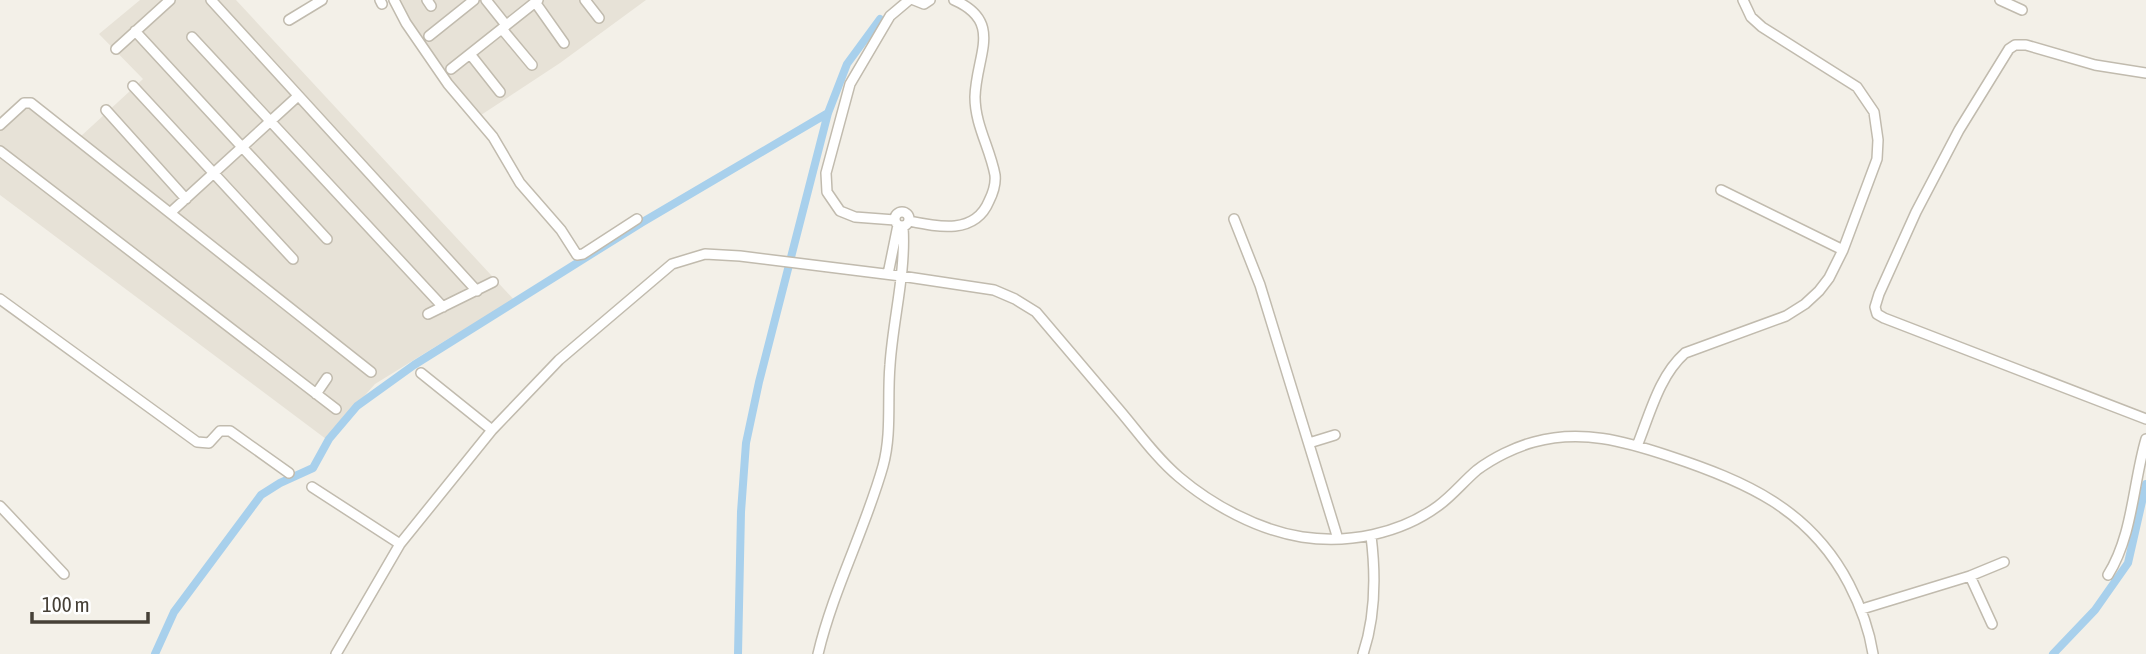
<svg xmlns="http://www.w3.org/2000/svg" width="2146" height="654" font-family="'Asap Condensed',sans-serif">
<rect width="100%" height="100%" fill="#f3f0e8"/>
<path fill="#e7e2d7" d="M140 0H236L517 303 451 337 375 384 326 439 0 195V124L29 98 80 137 143 79 99 34Z
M395 0H646L560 63 481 115 408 26Z"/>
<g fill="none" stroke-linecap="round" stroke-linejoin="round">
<path stroke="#a8d0ec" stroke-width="8" d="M155 654 174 612 261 495 280 483 313 468 329 439 357 406 414 365 641 223 828 113
M738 654 741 512 746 443 759 382 828 113 847 64 880 19
M2053 654 2095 610 2128 563 2146 484"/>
<g stroke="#c1bbae" stroke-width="12">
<path id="minor" d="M211 0 477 291
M380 0 382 4
M394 0 406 23 448 84 493 137 520 183 561 230 577 255 583 254 637 219
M427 0 431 6
M486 0 506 25
M585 0 599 18
M914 0 924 4 930 0
M2000 0 2022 10
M535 2 564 43
M289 20 322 0
M502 29 532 65
M135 31 327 239
M429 36 474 0
M192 37 443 307
M116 49 170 0
M470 54 500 92
M451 69 538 0
M2146 73 2095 65 2026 45H2015L2009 49 1959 130 1916 212 1879 294 1875 307 1877 314 1884 318 2146 419
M133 86 293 259
M106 110 186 199
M0 125 24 103H31L371 372
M0 151 336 409
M1721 190 1843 250
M895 219a7 7 0 1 1 14 0a7 7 0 1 1-14 0Z
M170 213 298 96
M1234 219 1260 285 1338 539
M895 220 855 217 840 211 827 192 826 173 850 84 890 16 909 0
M909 221C938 227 975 235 989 201 993 193 996 184 995 175 990 148 975 125 975 97 976 55 1004 22 954 0
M888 274 898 225
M0 299 197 442 209 443 220 431H230L289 473
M428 314 493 282
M421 373 492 430
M316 394 327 378
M1309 443 1335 435
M1637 446C1650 414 1659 376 1685 353L1786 316 1805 304 1819 291 1829 278 1843 250 1877 159 1878 140 1874 112 1857 87 1762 27 1751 17 1743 0
M312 487 400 544
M0 506 64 574
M2108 575C2133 535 2133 483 2146 439
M1970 576 1992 624
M1862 609 1970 576 2004 562
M336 654 400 544 492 430 559 360 672 264 705 254 740 256 901 276 994 290 1015 299 1036 312C1062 343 1089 374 1115 405 1136 429 1155 457 1179 477 1212 505 1258 530 1302 537 1348 544 1400 534 1438 506 1452 496 1464 481 1477 470 1493 458 1515 447 1534 442 1581 429 1624 441 1669 456 1745 481 1810 509 1849 584 1861 607 1869 628 1873 654
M818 654C833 590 865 530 883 466 892 433 887 399 890 365 893 319 906 273 903 227
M1363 654C1376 615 1376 576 1371 536"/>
</g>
<use href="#minor" stroke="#fff" stroke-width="9"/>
</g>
<path d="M32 612v10h116v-10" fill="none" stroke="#464037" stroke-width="3.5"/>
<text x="42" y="612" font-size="21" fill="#464037" stroke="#ffffff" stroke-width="5" paint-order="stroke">100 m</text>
</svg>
